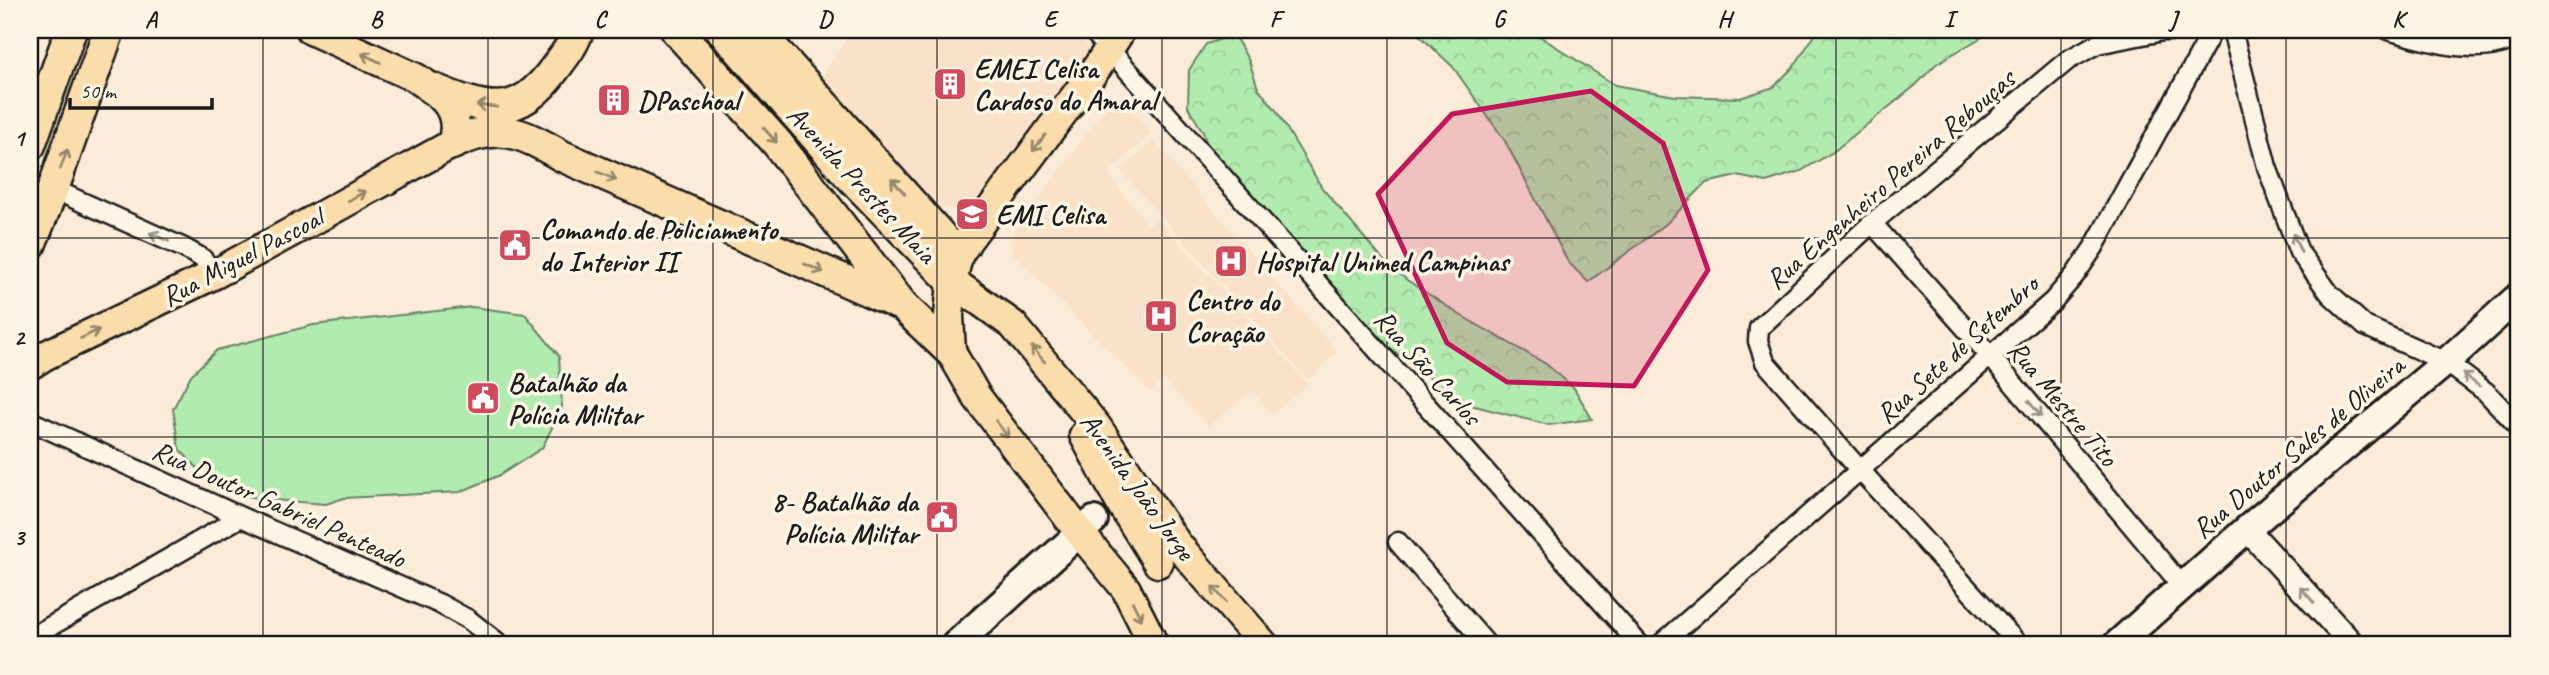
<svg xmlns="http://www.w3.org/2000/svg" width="2549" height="675" font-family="Caveat,sans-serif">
<defs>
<pattern id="forest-crowns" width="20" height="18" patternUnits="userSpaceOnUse" patternTransform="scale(1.75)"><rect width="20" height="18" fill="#b2ebaf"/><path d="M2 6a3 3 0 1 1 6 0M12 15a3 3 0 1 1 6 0" fill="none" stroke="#98c996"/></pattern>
</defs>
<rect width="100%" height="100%" fill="#fbecd9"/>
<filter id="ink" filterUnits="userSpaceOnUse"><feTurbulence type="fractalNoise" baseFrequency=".0143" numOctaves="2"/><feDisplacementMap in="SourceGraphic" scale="14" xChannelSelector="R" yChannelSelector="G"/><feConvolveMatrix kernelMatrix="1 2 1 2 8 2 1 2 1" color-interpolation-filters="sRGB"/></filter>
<g filter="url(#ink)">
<path fill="#fae2ca" d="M853 30H1074L1097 57 974 213 935 207 820 79Z
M1125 101 1152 133 1108 173 1148 225 1157 218 1308 384 1273 414 1252 391 1208 427 1164 379 1150 392 1012 253 1011 237 1106 107Z
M1153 141 1338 352 1308 380 1120 171Z"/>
<path fill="#b2ebaf" stroke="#678466" stroke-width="2" d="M472 307 525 314 559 356 562 407 542 448 500 475 460 492 344 498 326 504 259 499 215 486 179 449 173 409 191 375 217 350 313 325Z"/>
<path fill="url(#forest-crowns)" stroke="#678466" stroke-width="2" d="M1414 30H1530L1615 85 1675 96 1740 98 1774 87 1794 66 1818 30H1994L1936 64 1916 85 1833 152 1801 171 1766 182 1737 176 1706 183 1666 224 1588 282 1568 262 1505 141 1453 67Z
M1234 35 1249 61 1258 88 1276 110 1322 188 1383 260 1407 280 1460 315 1546 364 1574 388 1592 419 1549 425 1467 404 1440 387 1416 366 1390 349 1338 305 1212 160 1203 132 1188 107 1189 70 1206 44Z"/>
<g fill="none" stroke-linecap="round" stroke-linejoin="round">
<g stroke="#1c1c1c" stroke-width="23">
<path id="minor" d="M1092 30 1640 645
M2232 30 2267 167 2299 252 2330 294 2365 326 2446 362 2486 392 2519 427
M2388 30C2428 41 2481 59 2519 36
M53 189 184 248 202 258 215 274
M1872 223 1991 357 2183 587
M30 421 241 517 440 604 469 620 501 645
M1398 542 1487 645
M30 638 241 517
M1660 645 2053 301 2075 275 2094 247 2213 30
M2019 645 1860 470 1765 362 1758 341 1759 328 1872 223 2068 60 2097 44 2163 31 2184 30"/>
</g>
<g stroke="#1c1c1c" stroke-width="28">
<path id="tertiary" d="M2247 529 2353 645"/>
</g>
<g stroke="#1c1c1c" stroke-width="32">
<path id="secondary" d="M955 645 1094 520
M2116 645 2247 529 2446 362 2519 296"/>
</g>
<g stroke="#1c1c1c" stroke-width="33">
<path id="primary" d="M1121 30 1098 66 964 245 958 256 952 281 949 316 951 352 977 397 1080 533 1126 589 1154 645
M952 281 1013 325 1097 427 1177 544 1264 645
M30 365 44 356 215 274 452 144C463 110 441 94 416 78L311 30
M1084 435 1118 499 1158 563"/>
</g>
<g stroke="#1c1c1c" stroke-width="35">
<path id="trunk" d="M676 30 777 143 903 306 951 352
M722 30 848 174 952 281
M757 30 947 243 956 247 964 245
M431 88C486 110 516 123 556 67 565 55 574 44 578 30
M452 144C499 121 520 132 562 156L903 306
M30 145 71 30
M30 245 53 189 109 30"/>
</g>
<use href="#minor" stroke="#fcf5e5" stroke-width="18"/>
<use href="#tertiary" stroke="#fcf5e5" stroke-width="23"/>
<use href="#secondary" stroke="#fcf5e5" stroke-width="26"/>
<use href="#primary" stroke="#faddab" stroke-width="28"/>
<use href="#trunk" stroke="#faddab" stroke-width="30"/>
</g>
<defs><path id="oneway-shaft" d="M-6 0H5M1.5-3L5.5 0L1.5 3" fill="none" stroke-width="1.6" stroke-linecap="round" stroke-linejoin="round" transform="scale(1.75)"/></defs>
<g stroke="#96866b">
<use href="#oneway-shaft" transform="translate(371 58) rotate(-155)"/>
<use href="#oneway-shaft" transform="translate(487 106) rotate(-174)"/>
<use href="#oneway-shaft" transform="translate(770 135) rotate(48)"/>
<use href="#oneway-shaft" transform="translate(1039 143) rotate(127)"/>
<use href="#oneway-shaft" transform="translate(64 159) rotate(-70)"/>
<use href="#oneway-shaft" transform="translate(607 176) rotate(24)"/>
<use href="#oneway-shaft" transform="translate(898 186) rotate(-132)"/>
<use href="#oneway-shaft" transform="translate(357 196) rotate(-29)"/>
<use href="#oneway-shaft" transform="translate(814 268) rotate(23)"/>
<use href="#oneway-shaft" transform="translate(90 334) rotate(-26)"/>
<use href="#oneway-shaft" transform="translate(1038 354) rotate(-130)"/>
<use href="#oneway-shaft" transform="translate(1002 429) rotate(53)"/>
<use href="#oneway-shaft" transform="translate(1219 594) rotate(-131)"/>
<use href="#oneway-shaft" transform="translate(1137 611) rotate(64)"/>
</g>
<g stroke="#97938b">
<use href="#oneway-shaft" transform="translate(159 237) rotate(-156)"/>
<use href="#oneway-shaft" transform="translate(2297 243) rotate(-113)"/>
<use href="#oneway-shaft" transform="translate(2471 380) rotate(-143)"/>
<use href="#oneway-shaft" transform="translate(2035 409) rotate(50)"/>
<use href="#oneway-shaft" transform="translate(2307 595) rotate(-132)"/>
</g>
</g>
<path fill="#c2185b" fill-opacity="0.2" stroke="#c2185b" stroke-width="5" stroke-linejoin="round" d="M1591 91 1663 143 1708 270 1634 386 1507 382 1447 343 1378 194 1452 114Z"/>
<path fill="none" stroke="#1c1c1c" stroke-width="2" stroke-opacity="0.55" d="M263 30V645M488 30V645M713 30V645M937 30V645M1162 30V645M1387 30V645M1612 30V645M1836 30V645M2061 30V645M2286 30V645M30 238H2519M30 437H2519"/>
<defs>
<g id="building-square" transform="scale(1.75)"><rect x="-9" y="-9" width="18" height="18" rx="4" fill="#d1495b" stroke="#fcf5e5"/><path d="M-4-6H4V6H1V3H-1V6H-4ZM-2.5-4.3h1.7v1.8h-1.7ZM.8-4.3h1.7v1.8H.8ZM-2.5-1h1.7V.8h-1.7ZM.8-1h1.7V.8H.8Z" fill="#fff"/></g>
<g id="school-square" transform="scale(1.75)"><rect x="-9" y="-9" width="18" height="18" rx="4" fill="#d1495b" stroke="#fcf5e5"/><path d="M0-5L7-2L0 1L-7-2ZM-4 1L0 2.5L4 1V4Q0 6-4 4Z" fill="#fff"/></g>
<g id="civic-square" transform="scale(1.75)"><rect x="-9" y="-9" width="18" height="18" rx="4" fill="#d1495b" stroke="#fcf5e5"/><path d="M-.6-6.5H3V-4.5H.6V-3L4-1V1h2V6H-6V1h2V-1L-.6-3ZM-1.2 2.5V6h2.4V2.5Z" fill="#fff"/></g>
<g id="hospital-square" transform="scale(1.75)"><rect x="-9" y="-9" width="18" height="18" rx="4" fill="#d1495b" stroke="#fcf5e5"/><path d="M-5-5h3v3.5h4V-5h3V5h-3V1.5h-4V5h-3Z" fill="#fff"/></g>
</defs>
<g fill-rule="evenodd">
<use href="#building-square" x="950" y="84"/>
<use href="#building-square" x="614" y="100"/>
<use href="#school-square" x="972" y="214"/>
<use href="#civic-square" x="515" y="245"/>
<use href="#hospital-square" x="1231" y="261"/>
<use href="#hospital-square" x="1161" y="316"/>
<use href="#civic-square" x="483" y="398"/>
<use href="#civic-square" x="942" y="517"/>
</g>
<g text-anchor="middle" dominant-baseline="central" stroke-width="7" stroke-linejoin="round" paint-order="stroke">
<g font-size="28" font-weight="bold" fill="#1c1c1c" stroke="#fcf5e5" text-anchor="start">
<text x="974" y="68">EMEI Celisa<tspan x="974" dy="32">Cardoso do Amaral</tspan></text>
<text x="638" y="100">DPaschoal</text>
<text x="996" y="214">EMI Celisa</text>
<text x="540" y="229">Comando de Policiamento<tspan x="540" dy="32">do Interior II</tspan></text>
<text x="1256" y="261">Hospital Unimed Campinas</text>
<text x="1186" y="300">Centro do<tspan x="1186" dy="32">Coração</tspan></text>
<text x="508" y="382">Batalhão da<tspan x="508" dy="32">Polícia Militar</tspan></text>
<text x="918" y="501" text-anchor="end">8- Batalhão da<tspan x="918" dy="32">Polícia Militar</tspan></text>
</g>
<g font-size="28" fill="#1c1c1c" stroke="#fcf5e5">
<text transform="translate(1890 179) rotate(-41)">Rua Engenheiro Pereira Rebouças</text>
<text transform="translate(862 184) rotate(47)">Avenida Prestes Maia</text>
<text transform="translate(242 257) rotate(-28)">Rua Miguel Pascoal</text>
<text transform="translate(1957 349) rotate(-42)">Rua Sete de Setembro</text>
<text transform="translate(1428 367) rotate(48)">Rua São Carlos</text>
<text transform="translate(2063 403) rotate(50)">Rua Mestre Tito</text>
<text transform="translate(2298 447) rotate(-40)">Rua Doutor Sales de Oliveira</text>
<text transform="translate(1138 486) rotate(54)">Avenida João Jorge</text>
<text transform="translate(279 504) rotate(24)">Rua Doutor Gabriel Penteado</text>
</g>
</g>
<rect width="2549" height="675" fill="none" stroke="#fcf5e5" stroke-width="77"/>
<path d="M70 98v10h142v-10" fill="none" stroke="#1c1c1c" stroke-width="3.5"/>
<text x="80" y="98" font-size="21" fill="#1c1c1c" stroke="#fcf5e5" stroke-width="5" paint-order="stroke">50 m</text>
<rect x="38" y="38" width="2472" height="598" fill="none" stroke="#1c1c1c" stroke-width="2.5"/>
<g font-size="23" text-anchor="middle" font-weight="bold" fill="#1c1c1c">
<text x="151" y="27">A</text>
<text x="376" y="27">B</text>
<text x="600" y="27">C</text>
<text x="825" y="27">D</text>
<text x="1050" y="27">E</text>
<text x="1275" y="27">F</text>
<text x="1499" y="27">G</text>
<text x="1724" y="27">H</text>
<text x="1949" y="27">I</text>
<text x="2173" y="27">J</text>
<text x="2398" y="27">K</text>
<text x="19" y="146">1</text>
<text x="19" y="345">2</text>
<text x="19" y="545">3</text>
</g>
</svg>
